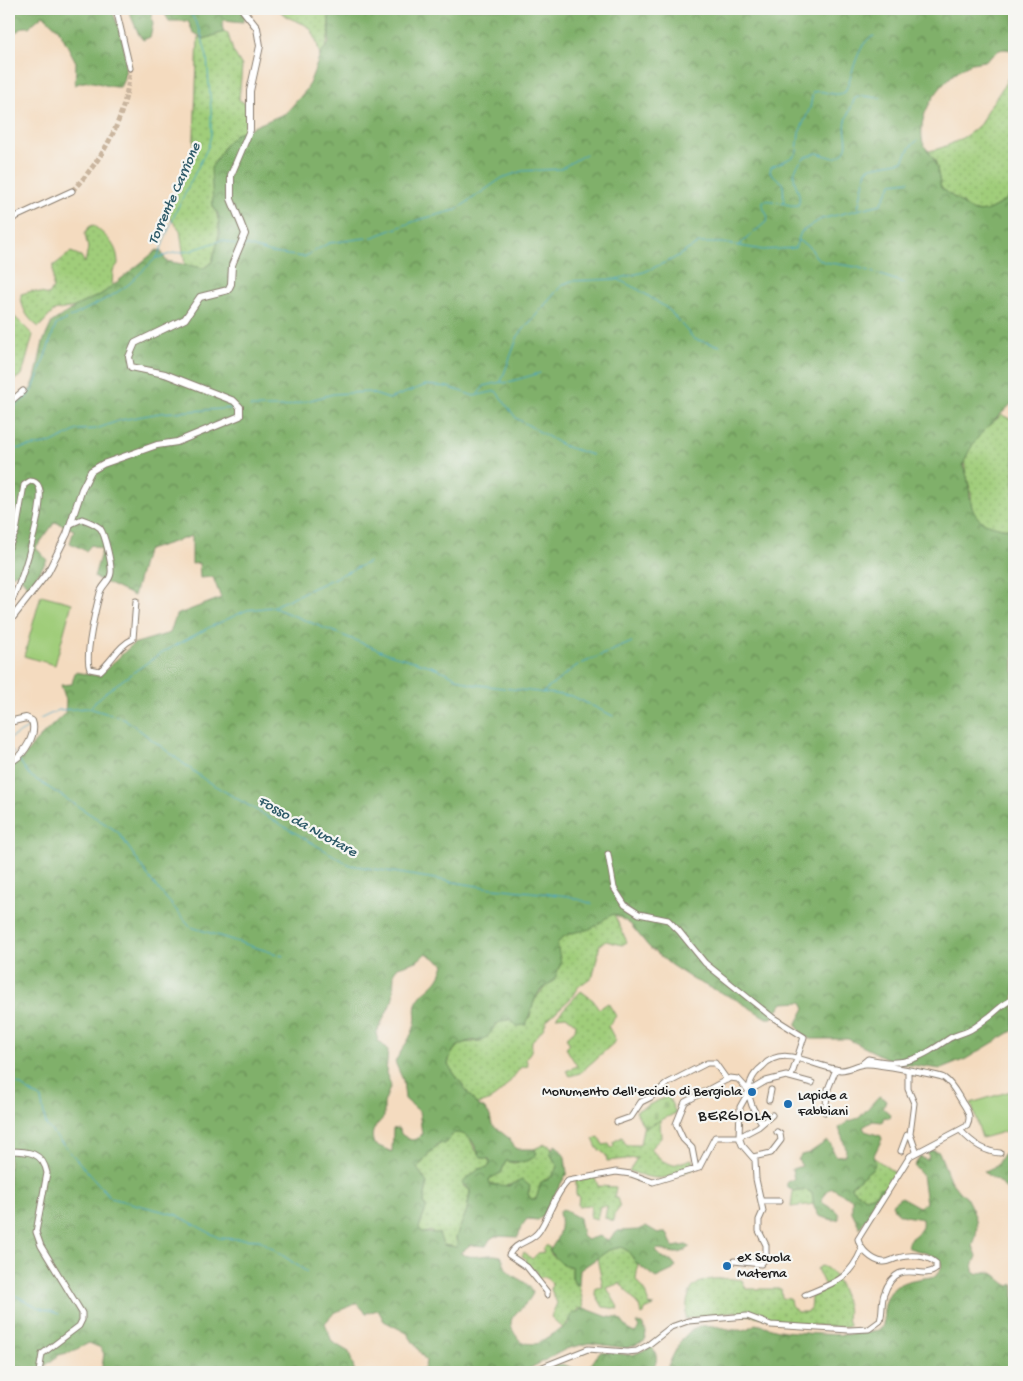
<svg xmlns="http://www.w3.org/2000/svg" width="1023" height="1381" font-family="'Gochi Hand',sans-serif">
<defs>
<pattern id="grass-dots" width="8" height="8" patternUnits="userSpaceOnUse" patternTransform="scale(1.25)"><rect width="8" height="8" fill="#a0cd7a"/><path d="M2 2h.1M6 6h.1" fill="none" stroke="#89af69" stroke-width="1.8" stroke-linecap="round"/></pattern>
<pattern id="forest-crowns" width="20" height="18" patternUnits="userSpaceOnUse" patternTransform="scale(1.25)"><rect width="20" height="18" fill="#80b06a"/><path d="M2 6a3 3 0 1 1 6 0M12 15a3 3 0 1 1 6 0" fill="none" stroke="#688e56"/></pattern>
<pattern id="cemetery-stones" width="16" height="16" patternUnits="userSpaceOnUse" patternTransform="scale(1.25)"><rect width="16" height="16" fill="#a0cd7a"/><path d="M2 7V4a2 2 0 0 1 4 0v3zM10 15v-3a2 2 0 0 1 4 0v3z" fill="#89af69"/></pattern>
</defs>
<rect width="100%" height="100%" fill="#f6f6f2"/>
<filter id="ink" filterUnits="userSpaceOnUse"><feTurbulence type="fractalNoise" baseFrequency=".02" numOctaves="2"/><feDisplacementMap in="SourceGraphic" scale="10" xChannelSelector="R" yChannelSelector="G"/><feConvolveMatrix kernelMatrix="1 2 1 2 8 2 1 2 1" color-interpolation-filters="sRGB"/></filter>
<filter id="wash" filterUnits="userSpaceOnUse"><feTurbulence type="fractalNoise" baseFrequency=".0096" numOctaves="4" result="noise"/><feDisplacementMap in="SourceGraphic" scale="20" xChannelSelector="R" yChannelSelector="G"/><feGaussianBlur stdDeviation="1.12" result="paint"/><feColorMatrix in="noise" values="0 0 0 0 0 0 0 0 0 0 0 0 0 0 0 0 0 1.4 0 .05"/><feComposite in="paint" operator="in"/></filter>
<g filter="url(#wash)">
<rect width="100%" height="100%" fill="#f4dbbf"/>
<path fill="url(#grass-dots)" stroke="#5e744b" d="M279 9H332C324 30 335 35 320 56 318 47 315 31 307 26 298 20 284 19 279 9Z
M224 32 228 34 233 51 242 66 239 100 245 103 248 122 246 130 234 135 213 206C224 225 218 243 212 262L204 268 185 265 180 230 169 217V208L179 182 193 158 198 37 204 39Z
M1014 64V194C974 223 977 213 941 188L935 160 923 146 929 151C946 148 968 137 980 124 984 119 985 112 989 107 1000 93 1008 80 1014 64Z
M93 225C107 237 118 245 118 264L113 271 112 286 102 294 74 307 54 311 39 327C28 320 21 308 21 294L32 291 49 295 53 288V266L71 252 81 256 85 263 88 248 85 234 89 227Z
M9 316 15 317 33 335 22 375 9 383Z
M1002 415 1014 421V528C1003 530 977 525 972 513 970 507 972 499 971 493 968 477 960 465 969 448 976 434 989 425 1002 415Z
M614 914 627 942 622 945 606 941 600 944 593 976 578 987 571 998 547 1020 543 1029 532 1041 531 1051 526 1059 528 1066 521 1067C510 1081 497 1103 476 1104L448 1065 450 1056 455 1049 463 1043 481 1041 500 1021 530 1017C532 999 540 991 554 980L557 944 563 936 597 925 603 918Z
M581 991 593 1000 599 1009 608 1003 616 1016 608 1026 616 1041 580 1073 570 1076 566 1071 577 1066 566 1048 570 1044 566 1038 575 1030 576 1024 566 1016 556 1017Z
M660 1120 661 1138 650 1149 663 1161 673 1165 692 1159 694 1169C663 1179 660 1182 629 1171L637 1158 607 1161 606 1155 597 1148 593 1139 599 1137 603 1145 609 1144 611 1148 614 1146 613 1142 622 1137 626 1145H640L643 1128Z
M454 1133C475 1134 467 1139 477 1152 481 1156 487 1157 490 1162L488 1167C478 1171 467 1175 463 1186L470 1190 467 1210 456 1237 457 1247 443 1245 431 1231 424 1233 419 1228 426 1209 424 1202 426 1190 424 1177 417 1171V1168L439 1143 445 1144Z
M545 1144 552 1147 550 1153 558 1167 549 1179 544 1180 536 1199H531L528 1194 530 1189 516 1182C510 1187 495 1187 488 1182L491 1177 501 1173 506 1161 514 1163 530 1160 536 1150 534 1149Z
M873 1157 895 1173 884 1190V1188L879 1189 875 1195 865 1198 850 1187 874 1167Z
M595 1177 598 1186 616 1187 614 1198H617L620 1207 614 1215V1221L605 1218 607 1206H600L597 1219 590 1217 591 1205 578 1206 579 1196 576 1195V1180Z
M805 1189 812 1193 814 1204 791 1207 793 1191Z
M547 1245 550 1248 549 1251C550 1257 559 1258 562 1264L572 1267V1278L576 1285 579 1284 584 1308 578 1309 563 1328 551 1317 557 1303 551 1290 552 1283 545 1277H540L538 1280 536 1275 538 1273 536 1270 533 1271 524 1263 526 1259 522 1256 524 1252 532 1259 538 1253 544 1252 543 1249Z
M621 1247 628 1251 638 1264 636 1280 645 1292 649 1305 654 1306 645 1310 644 1314 642 1315 639 1306 620 1283 607 1288 619 1309 603 1307 595 1293 596 1288 603 1287 597 1258 609 1250Z
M821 1266C835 1268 844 1294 847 1306 849 1314 845 1318 850 1326 812 1329 774 1317 737 1314V1311L685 1319C687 1311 686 1302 689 1295 694 1275 727 1278 742 1280L746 1289H781L782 1298 790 1299 791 1305 797 1312H806L810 1310 811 1297 826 1288 817 1269Z"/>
<path fill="url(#forest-crowns)" stroke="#4e6643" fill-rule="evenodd" d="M9 9H111C121 29 133 67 120 87 103 88 92 76 75 85L76 62 59 30 43 15 29 27H24L9 36Z
M128 9H150L153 24 150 37 143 40 139 35Z
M162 9H248V11L243 22 224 20 222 26 224 32 204 39 193 32 188 21H169Z
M332 9H1014V51C996 45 997 55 984 61 980 62 976 62 972 63 950 71 923 104 922 127 920 150 929 147 935 162 938 170 939 180 941 188 977 213 974 223 1014 194V401C993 424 973 434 963 466 975 488 962 517 991 525 999 527 1006 530 1014 528V1030L966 1059 941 1069 896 1063 848 1039H810L804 1036 796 1025 805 1008 802 1002 783 1003 772 1018H766L737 1000 694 980 671 965 649 947 630 924 614 914C606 917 604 920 597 925 584 935 569 927 557 944L561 963 554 980 539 992 535 999 526 1025 517 1026 510 1019C489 1023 496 1033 482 1040 479 1041 475 1040 471 1041 457 1043 450 1052 448 1065L476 1104 484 1108 490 1116 492 1125 510 1139 516 1149H534L537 1153C531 1164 516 1162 506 1161L501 1173 489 1179 490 1184 509 1186 522 1180 530 1186 528 1194 531 1199H536L541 1182 549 1179 558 1167 550 1153 555 1145 559 1148 565 1157 567 1173 542 1217 538 1220 527 1219 521 1227 518 1237 495 1236 490 1239 486 1246 470 1245 460 1253C475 1261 486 1252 501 1256 504 1261 504 1267 508 1271 516 1280 528 1280 533 1293 523 1315 496 1314 522 1343L536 1344 563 1328 569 1323 572 1314 584 1308 608 1317 619 1318 630 1331 635 1333 639 1328 636 1323 642 1324 646 1331 645 1341 627 1348 589 1343 566 1349 523 1372H418L425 1367 426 1361 407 1333 384 1321 378 1310 366 1313 357 1303 334 1313 325 1323 332 1342 349 1352 355 1372H205L201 1368 181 1372H96L102 1367 104 1354 101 1348 89 1343 71 1352 59 1355 37 1372H9V1363L12 1359 9 1354V767L23 758 35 742 65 713 66 700 61 685 72 684 75 672 99 676 133 644 170 633 176 615 221 598 213 577 200 578 199 563 192 564V536L148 550 145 555 134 596 94 577 102 549 91 545 86 551 70 543 74 530 55 522 36 548 47 560 29 588 16 572 9 579V405L31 389 35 379 43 342 52 322 78 305 102 294 157 250 161 251 166 261 204 268 212 262 220 233 218 214 213 206 211 168 227 142 234 135 286 113 307 89 320 56 329 43V18ZM426 953 444 964C438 989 423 987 416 1004 414 1011 417 1018 415 1024 412 1037 401 1050 395 1062L403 1080 405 1099 419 1111 422 1134 417 1139 411 1140 402 1135 398 1128 393 1129 392 1152 374 1144C369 1131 376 1126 384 1117V1103L391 1085 386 1073 388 1050 378 1040 376 1034 393 999 394 972 398 967 417 961ZM454 1133C475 1134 471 1144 482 1158L489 1159 490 1162 488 1167 479 1169 462 1183 470 1190V1193L467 1210 456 1237 457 1247 443 1245 439 1233H424L419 1228 426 1209 424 1202 427 1183 417 1168 439 1143 445 1144Z
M879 1096 886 1100 883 1108 891 1115 890 1118 884 1117 882 1122 873 1121 863 1127 865 1131 881 1136 882 1139 873 1157 875 1162 874 1167 850 1187 865 1198 875 1195 881 1187 884 1190 860 1228 852 1212V1199L832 1188 827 1191 821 1201C827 1208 840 1208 839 1219L833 1220 819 1216 814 1207 812 1193 805 1189 793 1191 787 1187V1182L794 1179 792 1169 802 1166 798 1160 801 1155 809 1153 827 1141 831 1144 833 1152 837 1156 845 1155 846 1149 839 1128 849 1121 859 1118Z
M931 1150 939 1152 950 1180 960 1193 965 1195C975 1215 981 1223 973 1246L977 1256 973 1266V1272L978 1275C993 1265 998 1281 1010 1286L1014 1284V1372H665C672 1359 679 1338 692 1330 712 1316 738 1341 755 1324 765 1325 774 1330 785 1331 814 1334 852 1338 881 1329 885 1322 883 1318 884 1310 889 1278 912 1281 936 1276 955 1255 919 1253 907 1247L909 1240C917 1233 924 1231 922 1219 910 1216 896 1218 892 1204L901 1197 919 1207 926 1203 922 1175 914 1166 920 1157 927 1160 929 1156 927 1154Z
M1009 1152 1014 1153V1195L1008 1192 1001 1183 983 1172 996 1166 1003 1154Z
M562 1209 579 1218 582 1235 586 1240 599 1236 608 1240 618 1231 638 1230 646 1226 658 1233H667L673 1247 686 1245 690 1247C678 1258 670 1251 658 1249L656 1251 664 1259 672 1261 676 1266 673 1270 656 1278 636 1263 628 1251 621 1247 609 1250 580 1270 579 1284 576 1285 572 1278V1267L562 1264 549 1251C558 1240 563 1227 559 1213Z
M652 1347C659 1357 657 1363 651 1372H541C546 1370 551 1366 556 1365 568 1362 575 1374 588 1367 594 1363 595 1356 601 1352L632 1355Z"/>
<path fill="url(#cemetery-stones)" stroke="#5e744b" d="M668 1096 676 1113 644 1128 636 1111Z"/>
<path fill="#a0cd7a" stroke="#5e744b" d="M41 595 72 603 55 665 24 656Z
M1014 1090V1129L982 1138 971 1103Z"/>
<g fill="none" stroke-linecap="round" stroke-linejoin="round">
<path stroke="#45a6c4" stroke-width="1" d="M784 202 783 184 770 172 771 167 793 157 797 152 799 133 810 108 813 92C824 89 834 98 845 92 852 77 858 40 874 36
M858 209 866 170 871 167 903 161 910 147 917 141
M797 240 810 247 816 257 824 262 857 267 904 283
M738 246 766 222 768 217 763 207V201C777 199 786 207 798 205 805 188 781 179 805 157L817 153 834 158C856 150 842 134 846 121 848 114 852 105 855 98L863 96 881 98
M243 247 245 245 272 253 304 257 329 243 373 237 418 220 456 210 502 178 522 171 560 169 586 154
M157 258 174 253 190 251 222 240 236 245
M617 279 639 290 668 309 694 339 720 346
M501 382 518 336 562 285 571 281 617 279 644 272 673 259 699 243H723L763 250 795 248 801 232 821 219 881 204 892 183 909 181
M478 394 484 386 501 382 505 383 540 373
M250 407H284L333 394 368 392 389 399 426 385 448 387 474 396 496 391 516 418 564 446 592 455
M9 411 27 397 34 387 56 325 113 295 129 284 158 256 177 209 208 147 211 135V110L207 57 200 30 188 9
M9 450 52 443 77 430 96 429 121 420 160 413 236 408
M272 607 369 562
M542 693 576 666 632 642
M89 708 107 691 158 655 208 628 247 610 272 607 389 654 434 667 470 684 572 696 613 716
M40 719 59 710 89 708 125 719 205 780 350 865 484 887 569 896 592 904
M9 739 28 728
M9 748 16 755
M19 760 29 775 118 832 153 883 191 927 283 956
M9 1078 41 1099 46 1125 111 1198 177 1215 219 1238 260 1240 307 1272
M9 1292 35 1306 59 1314"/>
</g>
</g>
<g filter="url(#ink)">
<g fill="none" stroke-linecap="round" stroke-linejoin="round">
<path stroke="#c9b59e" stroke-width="5" stroke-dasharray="5 2.5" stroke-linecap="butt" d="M72 191C106 155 126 118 130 68"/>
<g stroke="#887c6e" stroke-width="7">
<path id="minor" d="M116 9 130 68
M9 220 72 191
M9 403 23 391
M71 524 82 519C88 521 95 524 100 528 105 534 112 565 111 573 110 582 102 585 100 593 96 607 84 658 90 669L100 671C112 661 119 645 133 639L136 601
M9 547 16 532 24 485 30 481C34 481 37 482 39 487 46 502 20 592 9 605
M608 854 614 888 625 905 639 914 668 920 679 931 705 963 772 1017 804 1037 791 1077
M862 1064 868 1059C905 1068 920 1058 950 1038 956 1035 961 1034 968 1031 975 1028 983 1021 990 1016 999 1009 1003 1003 1014 999
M908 1071V1089L914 1103 910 1134 916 1151
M769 1100 771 1090
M825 1112 828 1089 836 1069
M617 1122 631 1117 641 1102 651 1097 668 1083 707 1063H715L727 1080
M961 1131C971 1142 985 1152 1000 1153
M9 1151C28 1151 43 1152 47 1173L36 1232 41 1246 82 1313V1320L79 1326 42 1354 39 1372
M901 1151 907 1135 910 1134
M753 1157 771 1153 781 1140 780 1134 777 1132
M696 1169 692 1148 683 1139 676 1124 685 1102 730 1078 738 1079 749 1091
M761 1201H780
M734 1261 761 1264 766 1258V1245L759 1231V1220L763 1211 756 1179 755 1160 742 1145 739 1137 740 1107 749 1091 766 1081 786 1076 812 1083
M547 1295V1292L527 1267 509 1255C516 1241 531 1243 539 1231 550 1215 554 1195 568 1181L616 1172 631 1174 653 1182 699 1168 715 1137H739L758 1127 772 1115
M805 1295C834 1283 849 1280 862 1249
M530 1372 588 1349 627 1352 637 1351 648 1345 671 1327 688 1321 747 1316 771 1325 849 1330 869 1329 880 1321C883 1312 881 1302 884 1294 898 1255 921 1282 936 1269V1263C927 1255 909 1254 898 1258 893 1259 888 1263 883 1262 872 1261 860 1249 858 1239L910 1156 967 1126C972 1116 967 1110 962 1102 957 1094 952 1083 944 1078 940 1075 873 1063 866 1064 857 1064 850 1070 841 1070 814 1068 784 1043 763 1066 758 1070 753 1075 751 1081 745 1096 753 1111 762 1123"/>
</g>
<g stroke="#887c6e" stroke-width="8">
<path id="tertiary" d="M9 622 48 572 67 534 82 489 91 471 103 464 157 445 177 442 240 416V407L234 401 165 374 131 367 129 357 135 343 185 319 200 297 228 290 231 284 232 265 245 234 231 199V175L250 130V91L260 46 257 28 242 9
M9 722 26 718 32 721C37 734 25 753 14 760H9"/>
</g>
<use href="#minor" stroke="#fff" stroke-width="5"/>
<use href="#tertiary" stroke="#fff" stroke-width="6"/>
</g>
</g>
<g fill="#1f6fb2" stroke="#f6f6f2" stroke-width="2">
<circle cx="752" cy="1092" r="5"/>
<circle cx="788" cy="1104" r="5"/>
<circle cx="727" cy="1266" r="5"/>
</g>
<g text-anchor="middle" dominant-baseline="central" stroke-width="4.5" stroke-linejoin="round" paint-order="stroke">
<g font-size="14" fill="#1c1c1c" stroke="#f6f6f2" text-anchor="start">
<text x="742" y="1092" text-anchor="end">Monumento dell'eccidio di Bergiola</text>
<text x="798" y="1096">Lapide a<tspan x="798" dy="16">Fabbiani</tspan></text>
<text x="737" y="1258">ex Scuola<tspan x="737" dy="16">Materna</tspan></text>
</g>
<g font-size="15" font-style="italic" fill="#2e5a68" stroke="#f6f6f2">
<text transform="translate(175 194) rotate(-66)">Torrente Carrione</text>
<text transform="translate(307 827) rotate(29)">Fosso da Nuotare</text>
</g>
<g font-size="16" letter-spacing="1" fill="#1c1c1c" stroke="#f6f6f2">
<text x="735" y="1117">BERGIOLA</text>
</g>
</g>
<rect width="1023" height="1381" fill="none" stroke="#f6f6f2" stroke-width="30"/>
</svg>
